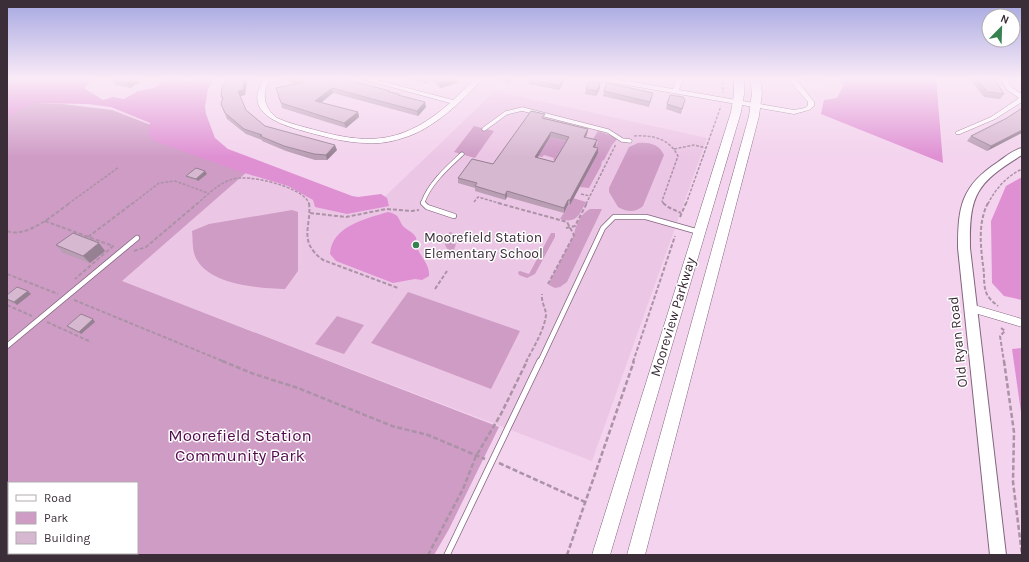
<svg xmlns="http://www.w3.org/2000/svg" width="1029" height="562" font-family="Karla,sans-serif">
<rect width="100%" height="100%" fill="#f3d3ed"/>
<path fill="#ecc6e5" d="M495 91 707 138 592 461 121 281 255 165 371 210Z"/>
<path fill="#cf9cc6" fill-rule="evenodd" d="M34 103 62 104 112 110 255 165 122 281 499 427 449 529 434 555H7V115ZM9 483H137V553H9Z
M474 126 494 131 475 158 454 152Z
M598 131 618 138 612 145 604 160 602 161 601 166 589 188 580 187 593 152 598 142 593 139Z
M550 137 569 142 557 161 553 160 554 158 544 155 542 157 538 156Z
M638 143C649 142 659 144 664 155L643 206C635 213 627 212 618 207L609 192V188L629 147Z
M573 198 586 202C579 215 577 224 560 219Z
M590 209H602L567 282 560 287 555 288 549 285 550 281 574 235C575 226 581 213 590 209Z
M292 210 298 212V271L285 289C258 288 207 285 195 256 192 248 193 239 192 231L209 224Z
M450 232 456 234 451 242 456 244 454 250H448L445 245V237Z
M551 233H555V237L535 274 527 278 519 275 518 272 520 271 529 274Z
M408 292 520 331 491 389 371 343Z
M337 316 364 325 344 354 315 344Z"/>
<path fill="#df90d3" d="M7 78H93L84 88 103 100 113 97 124 99 138 91 154 88 167 78 191 81 196 78H214L208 89 205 106 206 114 215 138 228 149 352 196 358 197 381 194 387 198 389 206 347 214 315 207 313 200 288 186 241 172 155 141 148 134 150 123 111 107 88 104 34 103 7 117Z
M837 78H936L943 163 821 114 824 100 837 98 844 84Z
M1022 177V300L1004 296 992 283 991 221 1006 186Z
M388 212C400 215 397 217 403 226 406 230 412 231 415 236 418 239 415 244 417 248 421 257 430 265 429 276L422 280 415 279 393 283 336 261 330 254C332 226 365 219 388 212Z
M1022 348V419L1012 349Z"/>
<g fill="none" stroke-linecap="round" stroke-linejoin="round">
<g stroke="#82657d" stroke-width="4.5">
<path id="service-far2" d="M484 129 506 113 522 109 608 131 622 140 630 141
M424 204 423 202C430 183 447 168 462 154"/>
</g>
<g stroke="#82657d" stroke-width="6">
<path id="service-far1" d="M423 203 427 207 454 216
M7 346 137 238
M540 362 603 228 614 217H646L699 232"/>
</g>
<g stroke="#82657d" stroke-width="7">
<path id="service" d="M7 534 9 535
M48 553 53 555
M447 555 540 361"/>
</g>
<g stroke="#82657d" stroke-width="1">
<path id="minor" d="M265 78H271C261 93 263 107 277 118 290 124 305 127 319 131 374 146 406 141 450 103L358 78H369L453 100 476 78H483C463 101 432 130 403 138 391 142 379 144 367 143 346 143 326 137 307 132 281 125 240 113 265 78Z
M595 78H610L673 89 677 78H683L679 90 794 110 805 108 808 105V102L794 86 789 78H795L814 102V106L809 110 794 114 598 80Z
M1000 78H1006L1012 88 1022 94V102L995 119 960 134H956V132L991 117 1019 98 1007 90Z
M971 304 1022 319V327L968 311 966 308 968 305Z"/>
</g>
<g stroke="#82657d" stroke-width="2">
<path id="tertiary" d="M1022 148V155C976 183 969 195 970 248L1006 555H990L958 248C958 207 961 186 998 162 1005 157 1013 150 1022 148Z"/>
</g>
<g stroke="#82657d" stroke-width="1">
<path id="secondary" d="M734 78H744V94L741 112 610 555H592L731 112 734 94Z
M750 78H760L762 93 759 116 645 555H627L749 116 752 93Z"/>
</g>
<path stroke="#ab92a6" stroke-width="1.5" stroke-dasharray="3 1.5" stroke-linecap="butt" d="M723 78V93
M634 136C652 135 669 138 678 156L662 201 664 204
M674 149 694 145 706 148
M581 194 590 196
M474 202 478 197 502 204
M68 204 119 167
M132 204 159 183 175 181 208 193
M197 204C208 194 219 183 233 179 248 174 305 187 309 204
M586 204 616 144
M686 204 721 106
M988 204C995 189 1007 176 1022 169"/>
<path stroke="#ab92a6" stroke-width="2" stroke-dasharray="4 2" stroke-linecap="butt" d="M309 203C312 226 297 241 323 260L398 288
M498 203 567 222 574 235 548 284
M663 203 668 207 681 213
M988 203C977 224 981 250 984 273 984 279 984 286 986 292 988 298 993 302 998 306
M310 213 346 217 386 209 412 211 419 210
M680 217 686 203
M45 221 113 246 75 279
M566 228 575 226 587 203
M7 231C27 239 55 213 70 203
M88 237 133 203
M134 251 146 247 198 203
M7 274 58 294
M435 289 447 271
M74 300 225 362
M7 305 32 316
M47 322 91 342
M1001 328 1005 331 1000 336 1004 362
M526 362C533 348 544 331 546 315 546 308 541 303 542 294
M633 362 675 236"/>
<path stroke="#ab92a6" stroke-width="2.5" stroke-dasharray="5 2.5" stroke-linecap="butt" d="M222 361 254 374 298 388 392 426 428 435 485 459
M1004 361 1014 432 1013 482 1022 555
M499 463 585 502
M7 513 9 514
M96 553 101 555
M428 555 463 489 476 456 501 414 527 361
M567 555 634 361"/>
<use href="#service-far2" stroke="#fff" stroke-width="3.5"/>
<use href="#service-far1" stroke="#fff" stroke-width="4.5"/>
<use href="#service" stroke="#fff" stroke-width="5.5"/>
<use href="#minor" fill="#fff" fill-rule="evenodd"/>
<use href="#tertiary" fill="#fff" fill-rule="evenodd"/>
<use href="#secondary" fill="#fff" fill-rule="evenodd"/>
</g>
<path fill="#b99eb4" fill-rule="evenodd" d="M226 78H252L250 81H247L245 95 240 96 246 110 265 126 337 150 327 160H315L286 151 262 141V140L246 134 227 119 221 104 227 80Z
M282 78H340L399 94 400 96 426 107 418 116 333 93 321 102 358 112 359 117 346 128 282 108 281 103 296 84 283 80Z
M410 78H457V83L440 88 430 79 426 84 410 80Z
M497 78H513L509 83 497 81Z
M530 78H565L564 81 559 90 529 84V79Z
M805 78H824L822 82 807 81Z
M971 78H994L1004 94 1000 99 984 97 976 87Z
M112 80H138L140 82 130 88 115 85Z
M600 83V88L596 96 585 94 586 89Z
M604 91 653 93 649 107 603 96Z
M685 100 681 114 666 109 667 104Z
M1022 108 987 151 967 141 971 136 1007 118Z
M544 118 588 129 587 134 586 137 596 145 595 147 598 153 570 205H568L564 213 507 197 505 200 475 191V188L458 183V178L493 164ZM550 137 566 141 554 162 537 158Z
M205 171 207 174 198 181 188 178 186 176Z
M99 243 105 251 90 263 63 253 56 245Z
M31 294 17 305 7 301V295Z
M95 322 81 334 70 329 67 326Z"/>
<path fill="#968192" d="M135 78H141L138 80 140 82 130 88 127 83Z
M244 78H245L247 81 245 95 240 96 238 91Z
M249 78H252L250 81Z
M426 78H430V79L426 84 425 79Z
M455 78H457V83L440 88 439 83Z
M509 78H513L509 83Z
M564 78H565L564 81 559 90 560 86Z
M600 83V88L596 96 597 91Z
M332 88 333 93 317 106 315 101Z
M425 102 426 107 418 116 417 111Z
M358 112 359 117 346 128 344 123Z
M588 129 587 134 583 142 584 137Z
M1022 130V133L987 151 991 146Z
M551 132 550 137 535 162V157Z
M597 140 596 145 593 152V147Z
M335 145 337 150 327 160 326 155Z
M598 148V153L570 205V200Z
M205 171 207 174 198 181 196 179Z
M507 191V197L505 200V195Z
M568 200V205L564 213V208Z
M99 243 105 251 90 263 83 256Z
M28 291 31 294 17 305 14 302Z
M93 319 95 322 81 334 79 332Z"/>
<path fill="#d7b8d1" stroke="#968192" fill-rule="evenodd" d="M115 78H135L127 83 112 80Z
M228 78H244L243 90 238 91 246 110 265 126 335 145 326 155 314 154 284 146 260 136 262 135 244 129 225 113 221 104 223 97H221L222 87Z
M291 78H340L390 91 389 92 399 94 398 95 425 102 417 111 332 88 315 101 358 112 344 123 281 103 276 88 304 82Z
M434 78H455L439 83Z
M530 78H564L560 86 529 79Z
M977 78H994L1004 94 987 92Z
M589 81 600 83 597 91 586 89Z
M607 83 653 93 650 102 604 91Z
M670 95 683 97 685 100 682 109 667 104Z
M1022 108V130L991 146 971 136 1007 118Z
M531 111 545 114 542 118 588 129 584 137 597 140 593 147 598 148 570 200H568L564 208 507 191 505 195 475 186 477 183 458 178 472 159 493 164ZM551 132 569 137 554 162 535 157Z
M196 168 205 171 196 179 186 176Z
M73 233 99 243 83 256 56 245Z
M17 287 28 291 14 302 7 299V295Z
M81 314 93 319 79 332 67 326Z"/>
<linearGradient id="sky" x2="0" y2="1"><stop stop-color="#a5a7e1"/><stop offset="0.5" stop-color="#faebf7"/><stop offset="1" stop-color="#faebf7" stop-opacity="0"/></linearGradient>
<rect width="1029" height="157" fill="url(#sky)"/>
<circle fill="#35814f" stroke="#fff" stroke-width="1.5" cx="416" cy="245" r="4"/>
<g text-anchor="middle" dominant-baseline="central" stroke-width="3" stroke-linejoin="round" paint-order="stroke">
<g font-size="14" fill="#3b2e38" stroke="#fff" text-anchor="start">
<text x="424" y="237">Moorefield Station<tspan x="424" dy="16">Elementary School</tspan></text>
</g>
<g font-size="14" fill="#3b2e38" stroke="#fff">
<text transform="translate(673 317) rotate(-73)">Mooreview Parkway</text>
<text transform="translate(958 342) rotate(-96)">Old Ryan Road</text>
</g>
<g font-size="17" fill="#530c4d" stroke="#fff">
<text x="240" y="435">Moorefield Station<tspan x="240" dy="20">Community Park</tspan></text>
</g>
</g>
<rect width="1029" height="562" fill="none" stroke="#3b2e38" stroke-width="16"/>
<rect x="8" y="482" width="130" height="72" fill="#ffffff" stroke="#b1abaf"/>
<rect x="16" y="495" width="20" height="6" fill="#ffffff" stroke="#b1abaf"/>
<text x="44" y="502" font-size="12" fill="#3b2e38">Road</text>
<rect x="16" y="512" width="20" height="12" fill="#cf9cc6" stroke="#b1abaf"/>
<text x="44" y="522" font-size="12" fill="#3b2e38">Park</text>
<rect x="16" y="532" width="20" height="12" fill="#d7b8d1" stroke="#b1abaf"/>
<text x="44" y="542" font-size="12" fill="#3b2e38">Building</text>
<g transform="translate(1001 28) rotate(23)"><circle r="19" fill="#ffffff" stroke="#b1abaf"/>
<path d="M0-3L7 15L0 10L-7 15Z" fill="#35814f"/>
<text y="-6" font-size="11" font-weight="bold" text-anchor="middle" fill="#3b2e38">N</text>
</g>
</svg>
